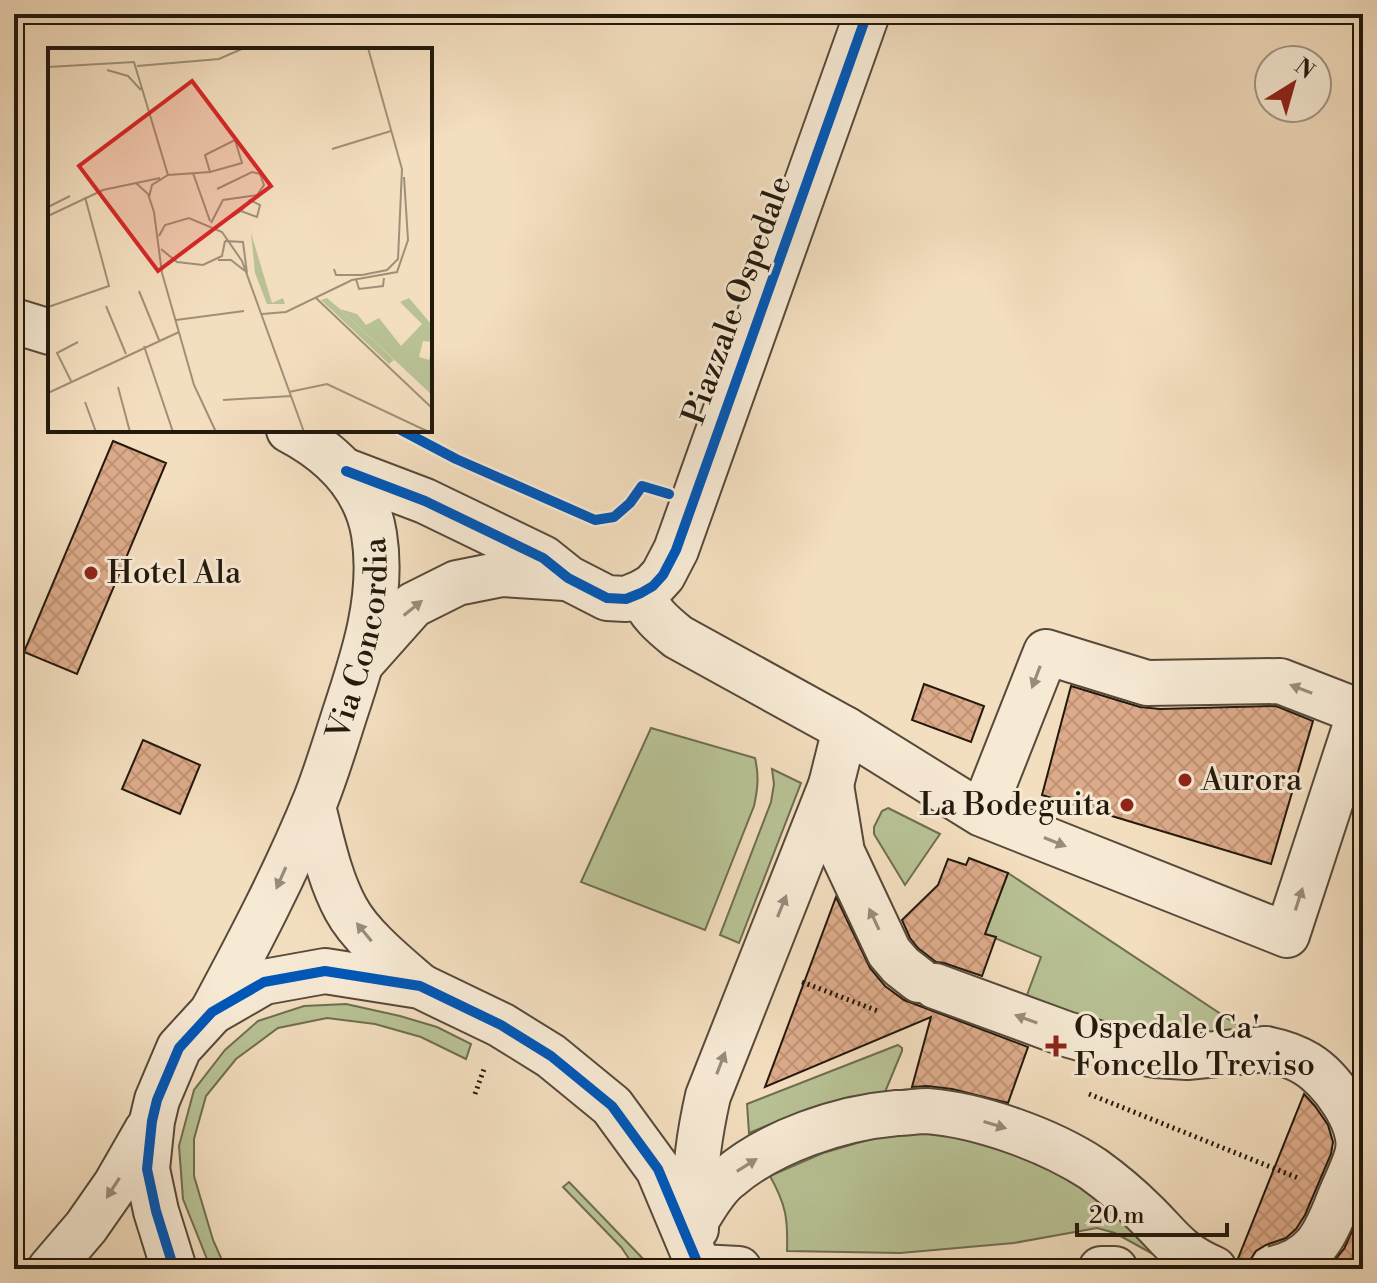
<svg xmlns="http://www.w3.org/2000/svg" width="1377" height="1283" font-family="'Libre Bodoni',serif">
<defs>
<pattern id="building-cross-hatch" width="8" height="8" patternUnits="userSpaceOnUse" patternTransform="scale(2)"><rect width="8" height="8" fill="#deab8a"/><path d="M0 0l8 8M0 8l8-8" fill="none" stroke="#be9376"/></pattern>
</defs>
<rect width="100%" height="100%" fill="#f3debf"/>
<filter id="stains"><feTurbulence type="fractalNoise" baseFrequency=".0025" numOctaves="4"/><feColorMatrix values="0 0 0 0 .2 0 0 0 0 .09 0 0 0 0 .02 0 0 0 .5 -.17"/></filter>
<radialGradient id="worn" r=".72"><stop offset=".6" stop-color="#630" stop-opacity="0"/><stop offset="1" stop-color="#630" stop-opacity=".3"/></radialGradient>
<path fill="#b8c295" stroke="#6e6e51" stroke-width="2" d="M651 728 755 758C759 775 758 788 754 806L705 930 581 882Z
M772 769 801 783 739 943 720 935 771 802 774 784Z
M888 808 940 834 905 885 874 834V827L882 811Z
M1008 873 1251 1034 1156 1040 1024 1003 1041 957 985 934Z
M346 1004 400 1016 437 1027 471 1044 466 1059 421 1037 375 1024 327 1018 278 1028 236 1059 206 1096 194 1139V1176L213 1240 226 1269H211L183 1199 179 1146 194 1090 225 1050 258 1021 304 1006Z
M898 1045 902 1048V1051L885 1092 849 1097 810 1108 749 1133 747 1104Z
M910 1132H948L988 1140 1068 1175 1133 1228 1153 1254 1115 1233 1097 1228 1014 1243 900 1253 787 1251C788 1218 786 1205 770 1176L823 1153 871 1139Z
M569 1182 650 1266 653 1269H636L621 1247 563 1187Z"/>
<path fill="url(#building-cross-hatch)" stroke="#23190d" stroke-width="2" d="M113 441 166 463 77 674 24 652Z
M924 684 984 706 971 742 912 720Z
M1071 686 1140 707 1160 709 1276 706 1313 721 1271 864 1042 795Z
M143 740 200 765 180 814 122 789Z
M969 858 1008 873 985 934 996 937 982 976 944 963 936 962 918 948 910 938 902 920 938 885 948 859 966 865Z
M836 897 870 968 885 986 904 1000 1028 1047 1008 1103 952 1089 927 1086 912 1087 931 1017 765 1087Z
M1304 1094 1315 1106 1328 1125 1333 1142 1331 1154 1305 1215 1296 1229 1286 1238 1266 1245 1256 1251 1249 1262V1269H1239L1237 1261Z
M1363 1207V1269H1327L1344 1249Z"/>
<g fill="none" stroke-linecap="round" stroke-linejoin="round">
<g stroke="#574a3a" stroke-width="48">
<g id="minor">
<path d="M14 321 50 332"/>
<path d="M346 471 425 501 543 558 568 578 607 598 626 599 641 593 653 586 663 575 676 550 867 14"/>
<path d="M641 593C649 613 662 624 678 637L845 729 982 814 1287 935 1360 712 1280 681 1147 683 1046 652 982 814"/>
<path d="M364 660 413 605 457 583 502 574 565 578"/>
<path d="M831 785 842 852 889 952 901 966 919 980"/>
<path d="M313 807C322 841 329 878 346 909 361 937 396 965 420 986"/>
<path d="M935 986 1066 1034 1112 1047 1155 1055 1187 1057 1266 1049"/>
<path id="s1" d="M212 1012C249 943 286 873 316 799 327 771 336 741 345 713 364 656 384 595 374 534 366 485 331 452 289 430"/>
<path d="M695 1222C705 1207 714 1189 728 1178 771 1141 840 1118 897 1113 906 1113 917 1111 927 1111 979 1115 1049 1140 1093 1169 1111 1182 1128 1196 1144 1212 1171 1238 1177 1253 1214 1269"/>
<path d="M696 1229C692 1184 698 1140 708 1096L831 785 845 729"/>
<path d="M699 1267 739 1269"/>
<path d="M50 1269 86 1227 116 1184 147 1130"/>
<path d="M174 1269 156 1211 147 1169 152 1121 157 1100 179 1048 212 1012 264 982 325 971 420 986 501 1025 551 1056 612 1106 658 1169 700 1269"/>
<path d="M1101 1269H1115"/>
</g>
</g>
<path stroke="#23190d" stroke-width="5" stroke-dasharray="2 4" stroke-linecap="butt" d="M802 982 878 1011
M475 1094 484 1069
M1089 1094 1298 1178"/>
<use href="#minor" stroke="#f7ead5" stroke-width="44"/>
<g stroke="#574a3a" stroke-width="48" stroke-linecap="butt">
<path id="minor-bridge" d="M1266 1049C1281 1052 1294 1056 1307 1064 1330 1078 1363 1122 1358 1150 1356 1164 1343 1188 1338 1202 1324 1238 1313 1260 1273 1269"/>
</g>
<use href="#minor-bridge" stroke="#f7ead5" stroke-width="44"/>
<g stroke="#f7ead5" stroke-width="15">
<path id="cycleway" d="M401 430 456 459 595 520 614 517 630 503 642 486 669 494
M346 471 425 501 543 558 568 578 607 598 626 599 641 593 653 586 663 575 676 550 867 14
M174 1269 156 1211 147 1169 152 1121 157 1100 179 1048 212 1012 264 982 325 971 420 986 501 1025 551 1056 612 1106 658 1169 700 1269"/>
</g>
<use href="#cycleway" stroke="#0057b8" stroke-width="10"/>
</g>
<defs><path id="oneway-solid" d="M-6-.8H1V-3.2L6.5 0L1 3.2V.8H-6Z" transform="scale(2)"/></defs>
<g fill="#988c7b">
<use href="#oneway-solid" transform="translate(413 608) rotate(-39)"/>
<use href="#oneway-solid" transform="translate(1036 677) rotate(111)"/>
<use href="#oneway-solid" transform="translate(1301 689) rotate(-159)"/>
<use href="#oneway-solid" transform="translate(1055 842) rotate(22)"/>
<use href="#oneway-solid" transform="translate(281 878) rotate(114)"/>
<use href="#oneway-solid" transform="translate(1299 899) rotate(-72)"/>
<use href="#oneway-solid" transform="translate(782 906) rotate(-68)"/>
<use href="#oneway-solid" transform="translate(874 919) rotate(-115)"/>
<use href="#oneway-solid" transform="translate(364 932) rotate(-129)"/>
<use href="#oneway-solid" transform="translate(1026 1019) rotate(-160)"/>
<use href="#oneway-solid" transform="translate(721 1063) rotate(-69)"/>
<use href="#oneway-solid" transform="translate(995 1125) rotate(17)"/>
<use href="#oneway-solid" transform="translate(747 1165) rotate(-32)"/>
<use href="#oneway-solid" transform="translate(113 1188) rotate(123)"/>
</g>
<g fill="#8f2418" stroke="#f7ead5" stroke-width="3">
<circle cx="91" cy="573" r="8"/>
<circle cx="1185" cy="780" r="8"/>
<circle cx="1127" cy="805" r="8"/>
<path d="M1052 1034h8v8h8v8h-8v8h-8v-8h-8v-8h8z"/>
</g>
<g text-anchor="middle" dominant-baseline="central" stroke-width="6" stroke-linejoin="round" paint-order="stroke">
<g font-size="32" fill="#23190d" stroke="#f7ead5">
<text transform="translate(737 300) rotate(-70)">Piazzale Ospedale</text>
<text stroke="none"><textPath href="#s1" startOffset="404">Via Concordia</textPath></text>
</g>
<g font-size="32" fill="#23190d" stroke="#f7ead5" text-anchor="start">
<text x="107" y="573">Hotel Ala</text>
<text x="1201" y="780">Aurora</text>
<text x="1111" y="805" text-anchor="end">La Bodeguita</text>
<text x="1074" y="1028">Ospedale Ca'<tspan x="1074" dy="37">Foncello Treviso</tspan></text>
</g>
</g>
<g transform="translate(48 48)">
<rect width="384" height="384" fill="#f3debf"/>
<path d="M203 185 224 255 235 250 237 256H219L207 225ZM279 250 292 261 346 312 341 316 273 252Z" fill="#b8c295"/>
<path d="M361 250 384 277V294L375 293 371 309 381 312 384 300V347L292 261 309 266 318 277 331 270 353 298 374 276 352 254Z" fill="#b8c295"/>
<path fill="none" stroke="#a08f78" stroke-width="2" d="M89 18 171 11 196 0M0 19 86 14 120 127M59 22 80 28 93 42M284 101 343 83M145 125 162 173M88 135 100 146 106 164 114 225 146 337 168 384M101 149 104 137 120 127 162 124 194 115 187 92 157 107 162 124M0 159 22 148M0 168 55 142 112 130M163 175 175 152 209 147 216 137 212 126 204 124 169 141M167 179 193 163 209 169 212 157 202 152 193 163M111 188 117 177 141 170 174 184 194 213 256 384M177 193 195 194 199 225M113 201 129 214 155 217 174 208 177 193M170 212H183L197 223M286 221 288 227H314L339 222 350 211 354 121 320 0M308 231 311 241 335 238 336 230M91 243 111 292M268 250 384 360M58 258 78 306M0 259 61 238 37 149M214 266 238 264 304 232 349 224 360 192 356 129M128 272 196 263M96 298 125 384M23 333 9 305 30 294M70 339 82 384M241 344 279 336 381 384M0 345 131 284M175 352 243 348M37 354 48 384"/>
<path fill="#d62828" fill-opacity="0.15" stroke="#d62828" stroke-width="4" d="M144 33 223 138 110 223 31 118Z"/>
<rect width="384" height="384" fill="none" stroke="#23190d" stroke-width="4"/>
</g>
<rect width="1377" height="1283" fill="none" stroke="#f3debf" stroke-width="48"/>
<rect x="16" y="16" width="1345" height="1251" fill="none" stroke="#23190d" stroke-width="4"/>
<rect x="24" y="24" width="1329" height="1235" fill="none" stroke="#23190d" stroke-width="2"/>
<g transform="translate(1293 84) rotate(37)"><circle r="38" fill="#f7ead5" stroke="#a29685" stroke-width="2"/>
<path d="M0-6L14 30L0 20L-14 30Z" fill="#8f2418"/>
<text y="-12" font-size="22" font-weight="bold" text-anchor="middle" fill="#23190d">N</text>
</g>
<path d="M1077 1223v12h150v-12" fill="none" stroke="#23190d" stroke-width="4"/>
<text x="1089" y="1223" font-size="24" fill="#23190d" stroke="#f7ead5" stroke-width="6" paint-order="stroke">20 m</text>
<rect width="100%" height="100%" filter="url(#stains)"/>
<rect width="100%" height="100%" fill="url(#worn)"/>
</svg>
